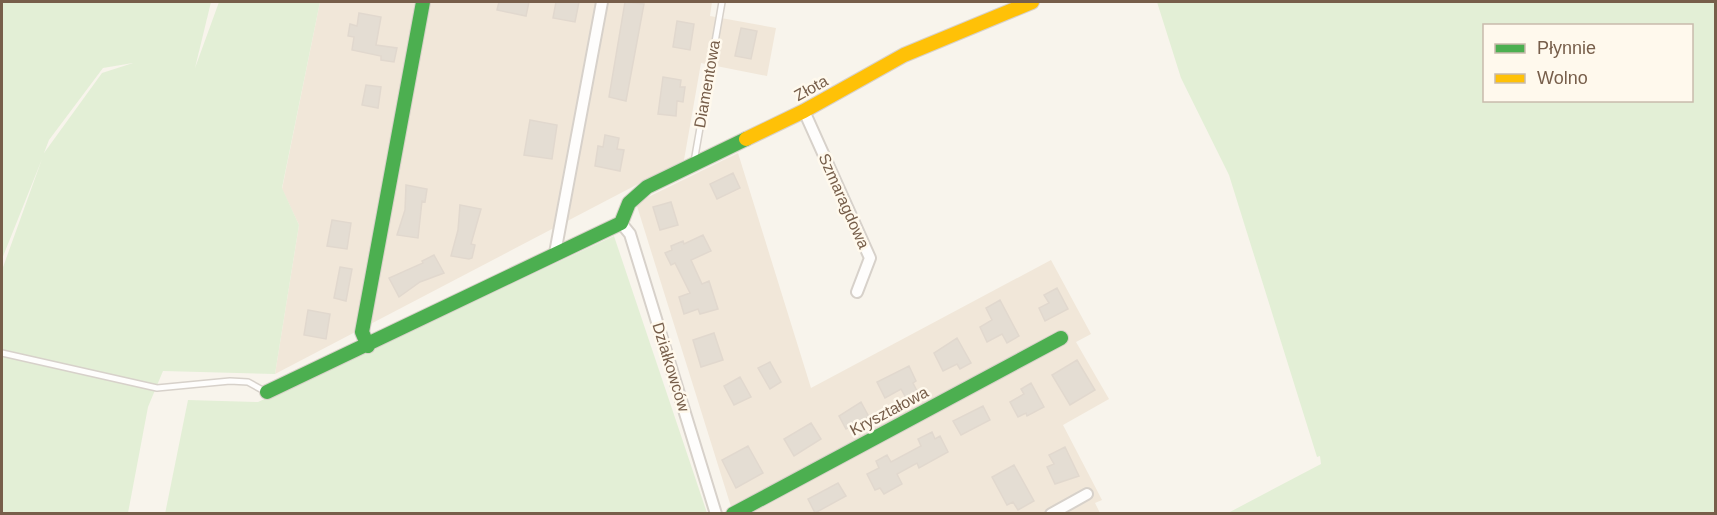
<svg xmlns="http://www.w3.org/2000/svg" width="1717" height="515" font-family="Helvetica,sans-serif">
<rect width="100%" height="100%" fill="#f8f4ec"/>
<path fill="#f1e7d9" d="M320 2H712L710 16 776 28 767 76 701 63 684 160 275 374 299 225 282 189Z
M738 153 811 388 1051 260 1091 334 1076 342 1109 399 1063 425 1102 500 1095 503 1100 513H733L636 203Z"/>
<path fill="#e3efd6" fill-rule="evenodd" d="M2 2H211L195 68 219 2H320L282 188 299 225 275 374 163 371 148 407 128 513H2V270L42 159 2 259ZM133 63 102 73 44 153 49 140 103 68Z
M1157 2H1715V513H1228L1321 464 1320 456 1317 457 1229 175 1181 78ZM1484 26H1692V100H1484Z
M614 236 707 513 165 514 188 400 258 402Z"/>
<path fill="#e4ddd3" stroke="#e1d8ce" stroke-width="1.5" d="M499 2H529L526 16 497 10Z
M556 2H579L575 22 553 18Z
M625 2 644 4 626 101 609 97Z
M359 13 381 17 376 45 397 48 394 62 381 60V56L352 50 354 37 348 36 350 24 357 26Z
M677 21 694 24 690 50 673 47Z
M741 28 757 31 751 59 735 56Z
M663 77 681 80 680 87H685L683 102 677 101 676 116 658 114Z
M366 85 381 87 378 108 362 105Z
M530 120 557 125 552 159 524 155Z
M605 135 619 138 617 149 624 150 620 171 595 166 598 146 603 147Z
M733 173 740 188 717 199 710 184Z
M406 185 427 189 425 202 422 201 418 238 397 235 405 210Z
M671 202 678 225 660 230 653 207Z
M460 205 481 209 471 244 475 245 472 258 469 259 451 256 458 230Z
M332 220 351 223 347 249 327 246Z
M703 235 711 251 691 260 702 284 709 281 718 309 700 314 698 309 684 314 679 297 690 293 675 263 671 265 665 253 672 250 671 246 683 241 684 244Z
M434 255 444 273 420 282 399 297 389 278 423 263 422 261Z
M340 267 352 269 346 301 334 298Z
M1057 288 1068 309 1045 321 1039 308 1049 303 1044 295Z
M1000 300 1019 336 1007 343 1002 334 987 342 980 327 992 320 986 308Z
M308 310 330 314 326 339 304 335Z
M714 333 723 360 701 367 693 340Z
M957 338 971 363 960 369 957 364 943 371 934 353Z
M1077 360 1095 390 1070 405 1052 375Z
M770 362 781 382 770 389 758 368Z
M909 366 916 381 913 383 917 391 906 398 901 389 885 398 877 382Z
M740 377 751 397 734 405 724 386Z
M1031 383 1044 407 1027 416 1026 413 1018 417 1010 402 1024 394 1021 389Z
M861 402 869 417 846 429 839 416Z
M983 406 990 420 961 435 953 421Z
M811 423 821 439 794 456 784 439Z
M932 432 935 439 940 436 948 452 919 468 917 463 897 474 902 484 884 494 880 488 875 490 867 474 879 468 876 461 887 455 891 462 921 446 918 439Z
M748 446 763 473 736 488 722 460Z
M1065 447 1079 476 1055 484 1047 467 1054 464 1049 455Z
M1014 465 1034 501 1018 510 1013 502 1007 505 992 477Z
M838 483 846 496 815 513 808 499Z"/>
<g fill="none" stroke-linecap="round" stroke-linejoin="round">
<g stroke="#d7d1ca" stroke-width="8">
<path id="lane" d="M694 162 722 2
M2 353 157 388 230 381 248 382 266 392"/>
</g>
<g stroke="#d7d1ca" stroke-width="14">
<path id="street" d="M804 111 870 258 857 292
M621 223 630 234 716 514
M555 253 602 2
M1051 514 1087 494"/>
</g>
<g stroke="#d8d1c9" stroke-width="16">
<path id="fast" d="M368 346 362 332 423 2
M267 392 621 223 629 203 647 187 746 139
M733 514 1061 338"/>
</g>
<g stroke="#d8d1c9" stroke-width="16">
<path id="slow" d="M746 139 804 111 904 55 1032 2"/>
</g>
<use href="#lane" stroke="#fefdfc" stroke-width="5"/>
<use href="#street" stroke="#fefdfc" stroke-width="10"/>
<use href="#fast" stroke="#4caf50" stroke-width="14"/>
<use href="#slow" stroke="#ffc107" stroke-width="14"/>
</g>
<g text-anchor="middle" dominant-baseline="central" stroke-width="5" stroke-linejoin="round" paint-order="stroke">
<g font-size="16" fill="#775e4a" stroke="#fff9ed">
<text transform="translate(707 84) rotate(-80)">Diamentowa</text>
<text transform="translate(811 88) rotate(-29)">Złota</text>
<text transform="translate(844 201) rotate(66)">Szmaragdowa</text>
<text transform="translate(671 367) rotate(73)">Działkowców</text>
<text transform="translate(889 411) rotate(-28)">Kryształowa</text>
</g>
</g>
<rect width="1717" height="515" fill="none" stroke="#775e4a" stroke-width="6"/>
<rect x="1483" y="24" width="210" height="78" fill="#fff9ed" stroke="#c9bbac" stroke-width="1.5"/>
<rect x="1495" y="44" width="30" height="9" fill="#4caf50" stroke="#c9bbac" stroke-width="1.5"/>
<text x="1537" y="54" font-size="18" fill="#775e4a">Płynnie</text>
<rect x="1495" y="74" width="30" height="9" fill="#ffc107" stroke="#c9bbac" stroke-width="1.5"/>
<text x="1537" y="84" font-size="18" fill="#775e4a">Wolno</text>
</svg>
